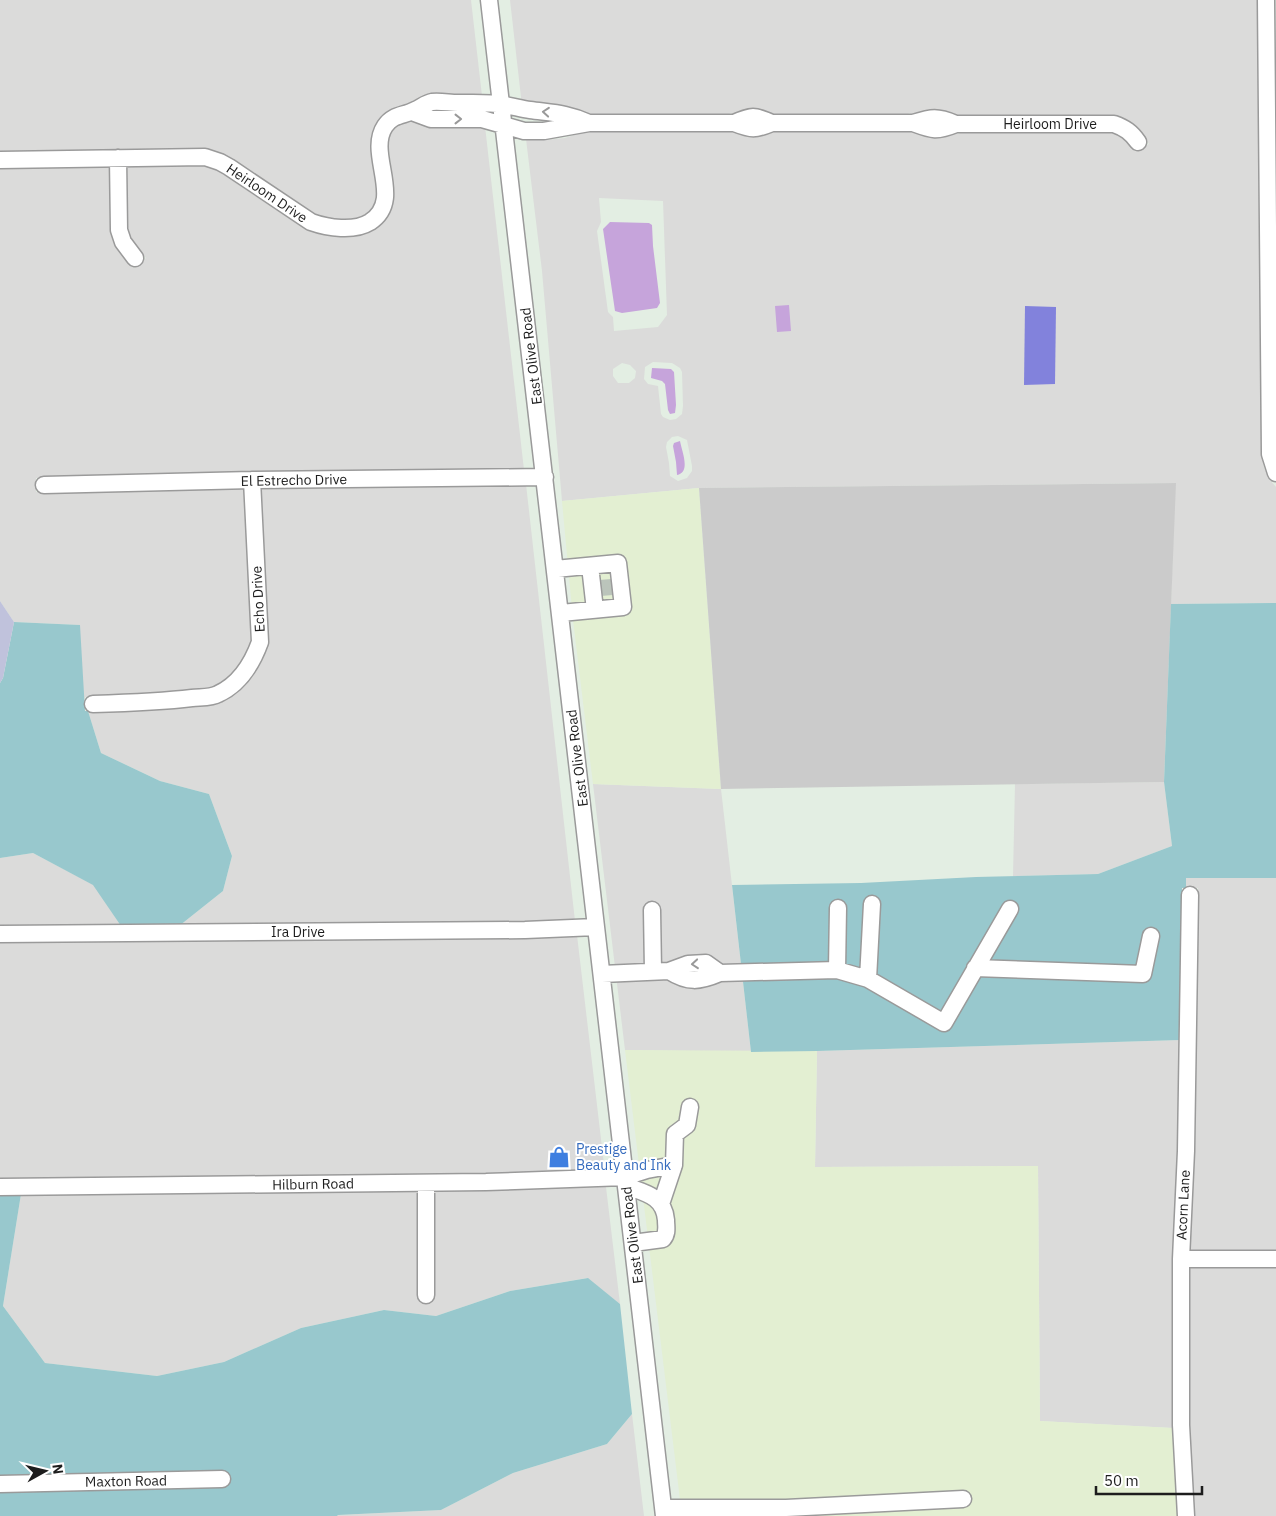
<svg xmlns="http://www.w3.org/2000/svg" width="1276" height="1516" font-family="'IBM Plex Sans',sans-serif">
<rect width="100%" height="100%" fill="#e3eee3"/>
<path fill="#dbdbda" fill-rule="evenodd" d="M0 0H471L482 96 412 104 408 103 407 105 389 111 380 120 374 130 371 143 377 192 374 206 369 214 355 220H327L315 216 234 161 0 153Z
M510 0H1258L1262 454 1264 467 1270 480 1276 487V603L1171 604 1175 483 699 488 562 501 542 271 526 139 545 140 565 138 589 130 593 132 594 130H728L730 132 734 131 750 137 760 136 772 131 776 132 777 130H907L908 132 912 130 932 137H944L955 132 959 134 960 132 1112 131 1120 134 1127 140 1135 151 1149 144 1140 131 1130 123 1117 117H961L960 115 956 117 946 112 933 110 913 115 909 113 908 116H778L777 114 773 115H734L730 113 729 116H595L594 114 590 115 563 106H522ZM599 198 663 201 667 315 658 327 614 331 613 317 608 312 597 231 601 222ZM653 362 672 363 680 368 682 372 683 406 682 414 676 419 670 420 663 417 661 414 658 386 648 384 644 379 645 367ZM622 363 630 365 636 371 635 378 629 383H618L613 376V369ZM678 436 687 440 692 466V471L687 478 678 481 670 476 669 463 666 447 667 442 672 437Z
M408 120 409 122 412 120 485 126 524 470 260 473 36 478V492L244 487 252 642 247 656 238 670 227 681 214 688 170 694 85 697V700L82 692 79 625 14 622 0 601V167L110 165 111 233 115 246 123 257 134 268 146 258 136 248 130 239 127 229 126 165H203L216 168 308 229 371 230 379 224 390 211 393 201 394 191 388 142 389 135 398 123Z
M526 484 575 921 525 923 179 926 223 891 232 856 209 794 160 781 101 753 88 711 170 708 236 692 252 677 262 661 269 642 261 487Z
M1164 782 1172 846 1098 874 1013 876 1015 784Z
M593 784 721 789 751 1052 625 1050Z
M33 853 94 885 121 926 0 927V858Z
M1186 878H1276V1252L1189 1253 1195 1151 1198 888H1186Z
M577 935 605 1173 0 1180V941L524 938Z
M1180 1040 1178 1151 1172 1266 1173 1428 1040 1421 1038 1166 815 1167 817 1051Z
M606 1187 620 1304 587 1278 510 1291 436 1316 384 1310 301 1328 224 1362 157 1376 45 1363 3 1306 21 1194Z
M1189 1267H1276V1516H1194L1189 1424Z
M632 1414 644 1516H337L338 1515 441 1510 513 1473 607 1444Z"/>
<path fill="#e3efd2" d="M699 488 721 789 593 784 573 620 562 501Z
M625 1050 817 1051 815 1167 1038 1166 1040 1421 1173 1428 1177 1516H682Z"/>
<path fill="#cbcbcb" d="M1176 483 1164 782 721 789 699 488Z"/>
<path fill="#98c8cd" d="M1276 603V878H1186V888H1182L1180 1040 817 1051 751 1052 732 885 861 883 976 877 1098 874 1172 846 1164 782 1171 604Z
M14 622 80 625 85 711H88L101 753 160 781 209 794 232 856 223 891 179 926H121L93 885 33 853 0 858V683L3 678Z
M0 1194H21L3 1306 45 1363 157 1376 224 1362 301 1328 384 1310 436 1316 510 1291 588 1278 620 1304 632 1414 607 1444 513 1473 441 1510 338 1515 337 1516H0Z"/>
<path fill="#c0c2dc" d="M0 601 14 622 3 678 0 683Z"/>
<path fill="#8282dc" d="M1025 306 1056 307 1055 384 1024 385Z"/>
<path fill="#c6a4db" d="M610 222 649 223 652 225 653 246 660 303 657 308 622 313 615 311 603 229Z
M789 305 791 331 777 332 775 306Z
M652 368 671 369 674 372 676 405 675 413 670 414 668 410 665 384 662 381 651 378Z
M680 441C682 452 691 472 677 475L676 462 673 446 674 443Z"/>
<g fill="none" stroke-linecap="round" stroke-linejoin="round">
<path stroke="#bbc4bb" stroke-width="16" stroke-dasharray="16 8" stroke-linecap="butt" d="M600 588 612 587"/>
<g stroke="#9a9a9a" stroke-width="19">
<path id="minor" d="M489 0 664 1516
M1266 0 1270 454 1276 473
M412 112 431 119H482L524 131H544L589 123H734C753 115 753 115 772 123
M734 123C752 130 755 130 772 123H913C932 117 937 116 956 124
M913 123C932 130 936 132 956 124H1114C1125 128 1131 132 1138 142
M118 158 119 230 123 242 135 258
M0 160 205 157 220 162 229 167 311 222C328 228 354 232 370 222 405 199 366 154 385 126 393 114 404 116 415 110 420 108 426 103 432 102 440 101 450 103 458 103 473 103 489 102 504 105 513 106 521 109 530 110 552 113 568 113 589 123
M44 485 252 480 545 477
M590 566 595 610
M555 569 618 563 623 607 561 613
M93 704C126 703 159 702 192 698 200 697 211 698 218 694 240 684 252 664 260 642L252 480
M652 910 653 971
M0 934 525 930 596 927
M975 968 1143 974 1151 936
M837 970 838 908
M669 971C688 983 699 982 720 973L837 970 868 979 944 1023 1010 909
M602 974 669 971 688 964 706 963 720 973
M868 979 872 904
M426 1183V1295
M626 1186C645 1193 664 1196 666 1220 666 1227 668 1233 663 1239L633 1243
M0 1187 486 1182 625 1177 647 1170 674 1165 675 1134 687 1125 690 1107
M661 1204 674 1165
M1181 1259H1276
M0 1484 222 1479
M663 1508H786L963 1499
M1186 1516 1181 1425V1259L1186 1151 1190 895"/>
</g>
<use href="#minor" stroke="#fff" stroke-width="16"/>
</g>
<defs><path id="oneway-chevron" d="M-2-3.5L2.5 0L-2 3.5" fill="none" stroke-width="1.6" stroke-linecap="round" stroke-linejoin="round" transform="scale(1.25)"/></defs>
<g stroke="#999">
<use href="#oneway-chevron" transform="translate(546 112) rotate(-175)"/>
<use href="#oneway-chevron" transform="translate(458 119)"/>
<use href="#oneway-chevron" transform="translate(695 964) rotate(175)"/>
</g>
<defs>
<g id="shop-bare" transform="scale(1.725)"><path d="M-5-2.5h2.3a2.7 3.5 0 0 1 5.4 0H5L5.5 6h-11ZM-1.5-2.5h3a1.5 2.3 0 0 0-3 0Z" fill="#3f7fe0" stroke="#fff" stroke-width="2.5" paint-order="stroke"/></g>
</defs>
<g fill-rule="evenodd">
<use href="#shop-bare" x="559" y="1157"/>
</g>
<g text-anchor="middle" dominant-baseline="central" stroke-width="4" stroke-linejoin="round" paint-order="stroke">
<g font-size="14" fill="#1d1d1d" stroke="#fff">
<text x="1050" y="124">Heirloom Drive</text>
<text transform="translate(267 193) rotate(34)">Heirloom Drive</text>
<text transform="translate(531 356) rotate(-97)">East Olive Road</text>
<text transform="translate(294 480) rotate(-1)">El Estrecho Drive</text>
<text transform="translate(258 599) rotate(-93)">Echo Drive</text>
<text transform="translate(577 758) rotate(-97)">East Olive Road</text>
<text x="298" y="932">Ira Drive</text>
<text transform="translate(313 1184) rotate(-1)">Hilburn Road</text>
<text transform="translate(1183 1205) rotate(-87)">Acorn Lane</text>
<text transform="translate(632 1235) rotate(-97)">East Olive Road</text>
<text transform="translate(126 1481) rotate(-1)">Maxton Road</text>
</g>
<g font-size="14" fill="#366cbe" stroke="#fff" text-anchor="start">
<text x="576" y="1149">Prestige<tspan x="576" dy="16">Beauty and Ink</tspan></text>
</g>
</g>
<g transform="translate(45 1471) rotate(82)" stroke="#ffffff" stroke-width="4" paint-order="stroke">
<path d="M0-4L9 19L0 12L-9 19Z" fill="#1d1d1d"/>
<text y="-8" font-size="14" font-weight="bold" text-anchor="middle" fill="#1d1d1d">N</text>
</g>
<path d="M1096 1486v8h106v-8" fill="none" stroke="#1d1d1d" stroke-width="2.5"/>
<text x="1104" y="1486" font-size="15" fill="#1d1d1d" stroke="#ffffff" stroke-width="4" paint-order="stroke">50 m</text>
</svg>
